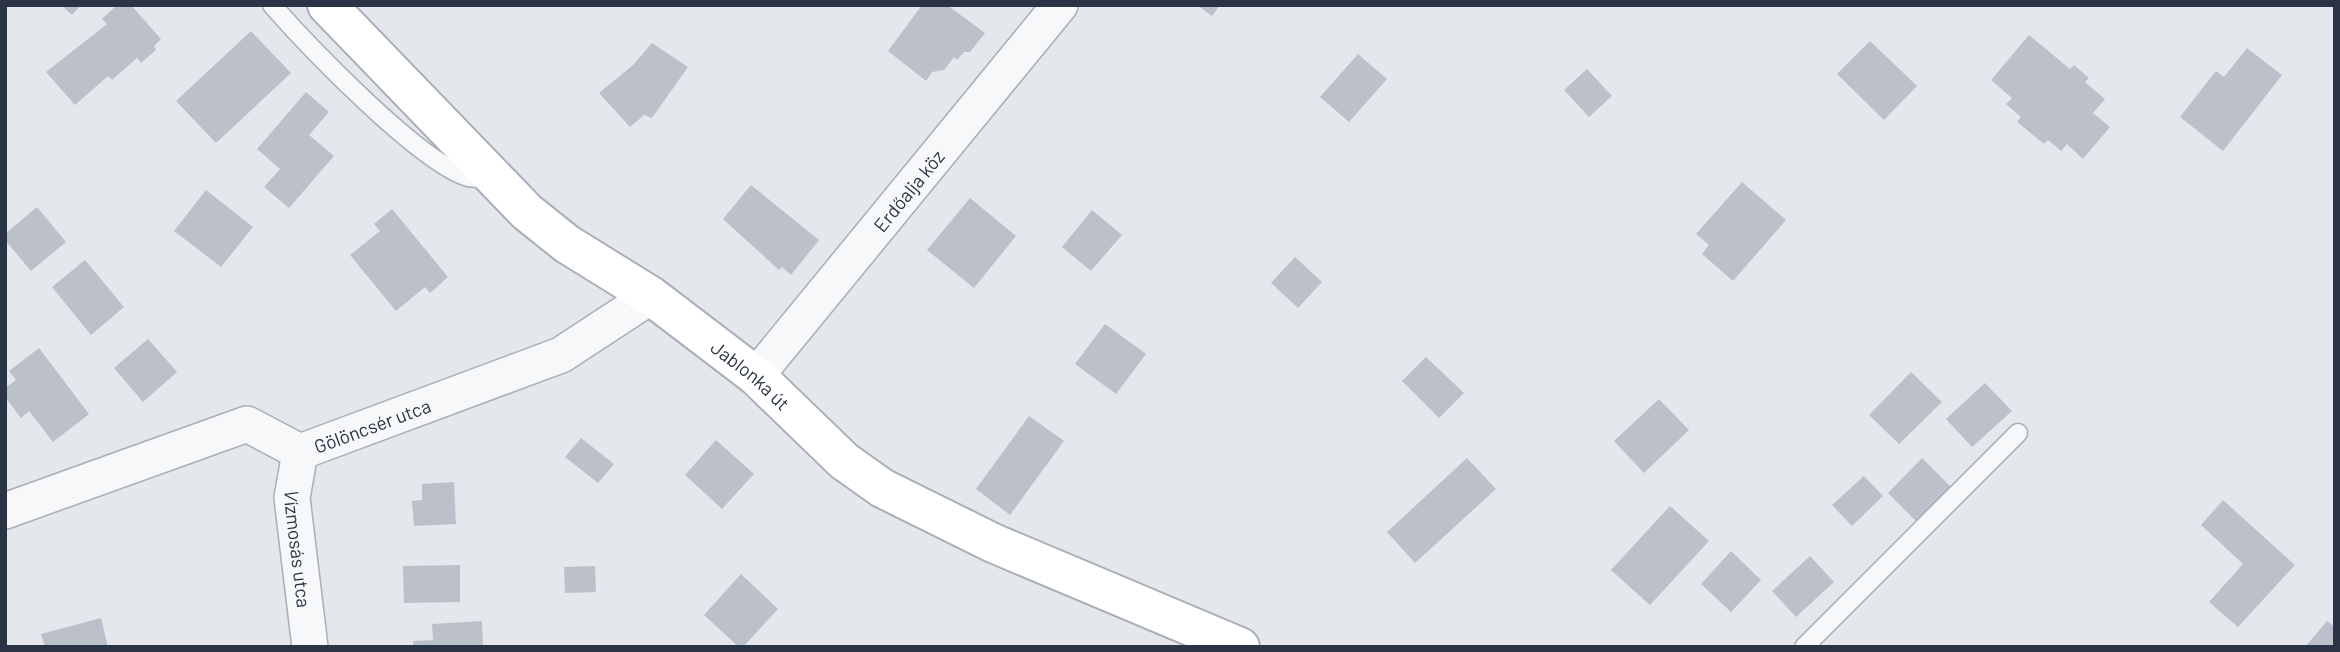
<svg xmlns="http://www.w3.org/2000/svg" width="2340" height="652" font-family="Barlow,sans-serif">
<rect width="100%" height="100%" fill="#e4e7ec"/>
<path fill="#bbc0ca" d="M61 5H81L72 15Z
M117 5H131L161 39 154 46 156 50 141 63 137 58 112 80 108 76 75 105 46 72 107 24 102 19Z
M922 5H947L985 33 970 52H964L957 60 954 57 944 70 932 72 926 81 888 51Z
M1197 5H1220L1212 16Z
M251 31 291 73 216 143 176 101Z
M2029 35 2070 69 2074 65 2089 78 2085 82 2105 99 2093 113 2110 127 2083 159 2067 144 2061 151 2048 140 2044 144 2017 122 2021 117 2006 104 2012 98 1991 80Z
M1870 41 1917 86 1884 120 1837 74Z
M652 43 688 67 652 118 644 115 630 127 599 93 633 65Z
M2247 48 2282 75 2223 151 2180 117 2216 71 2224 77Z
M1358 54 1387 79 1349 122 1320 97Z
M1587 69 1612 96 1589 117 1564 90Z
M306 92 329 112 309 135 334 156 289 208 264 187 280 169 257 149Z
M1742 182 1786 220 1733 281 1702 254 1709 245 1696 234Z
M751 185 819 240 791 275 782 267 779 270 723 219Z
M206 190 253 227 221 267 174 231Z
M970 198 1016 236 974 288 927 250Z
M37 207 66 242 31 271 5 240V234Z
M392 209 448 277 430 293 425 287 396 311 350 255 380 231 374 224Z
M1092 210 1122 235 1091 271 1062 247Z
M1295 257 1322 282 1298 308 1271 283Z
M85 260 124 307 91 335 52 287Z
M1105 324 1146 354 1116 394 1075 364Z
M148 339 177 372 143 402 114 368Z
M39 348 89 414 53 442 29 411 21 418 5 397V388L16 380 9 371Z
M1426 357 1464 393 1439 418 1402 381Z
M1911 372 1942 402 1899 444 1869 415Z
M1985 383 2012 411 1972 447 1946 419Z
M1659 399 1689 430 1644 473 1614 441Z
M1029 416 1064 441 1010 515 976 489Z
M581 438 614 464 598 483 565 457Z
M716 440 754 474 722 509 685 475Z
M1467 458 1496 489 1415 563 1387 532Z
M1922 458 1953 489 1918 523 1888 493Z
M1864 476 1883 496 1852 526 1832 505Z
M454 482 456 524 414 526 412 501 422 500V484Z
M2223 500 2295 565 2238 627 2209 602 2243 564 2201 525Z
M1670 506 1709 541 1650 605 1611 570Z
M1731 551 1761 580 1731 612 1701 584Z
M1810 556 1834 582 1796 617 1772 591Z
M460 565V602L404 603 403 566Z
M595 566 596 592 565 593 564 567Z
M741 574 778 609 743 647H739L704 615Z
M101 618 108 647H45L41 634Z
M482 621 483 647H413V641L433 640 432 624Z
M2327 621 2335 627V647H2305Z"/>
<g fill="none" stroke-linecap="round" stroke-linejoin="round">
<g stroke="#a9aeb7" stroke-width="21">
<path id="lane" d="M272 5C308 46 419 162 468 177 474 179 482 177 489 176
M1804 647 2018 433"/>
</g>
<g stroke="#a9aeb7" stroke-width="38">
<g id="street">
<path id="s1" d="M756 376 1060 5"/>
<path id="s2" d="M300 452 292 498 310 647"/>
<path id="s3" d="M5 511 247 424 300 452 561 355 651 296"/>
</g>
</g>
<g stroke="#a9aeb7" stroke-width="42">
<g id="secondary">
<path id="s4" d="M327 5 527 212 567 244 651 296 756 376 844 461 882 488 993 543 1240 647"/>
</g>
</g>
<use href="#lane" stroke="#f7f8fa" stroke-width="18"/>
<use href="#street" stroke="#f7f8fa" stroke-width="35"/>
<use href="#secondary" stroke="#fff" stroke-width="38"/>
</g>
<g text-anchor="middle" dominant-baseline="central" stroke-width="5" stroke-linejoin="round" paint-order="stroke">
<g font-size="19" fill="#2b3445" stroke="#f4f6f9">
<text stroke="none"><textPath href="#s1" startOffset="240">Erdőalja köz</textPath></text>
<text stroke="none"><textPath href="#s4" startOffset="565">Jablonka út</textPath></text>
<text stroke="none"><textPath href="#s3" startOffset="394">Gölöncsér utca</textPath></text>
<text stroke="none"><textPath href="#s2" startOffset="98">Vízmosás utca</textPath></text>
</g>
</g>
<rect width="2340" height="652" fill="none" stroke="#2b3445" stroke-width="14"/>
</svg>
